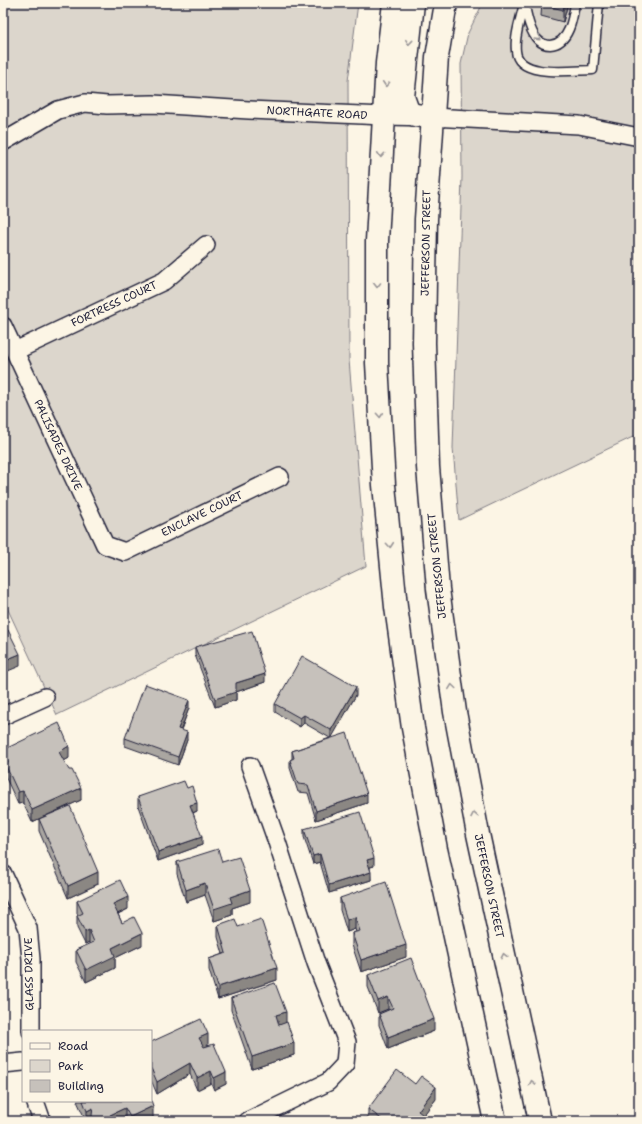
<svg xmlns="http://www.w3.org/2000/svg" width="642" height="1124" font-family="'Shantell Sans',sans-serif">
<rect width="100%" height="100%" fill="#fcf5e5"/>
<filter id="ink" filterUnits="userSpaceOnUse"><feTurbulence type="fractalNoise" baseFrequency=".025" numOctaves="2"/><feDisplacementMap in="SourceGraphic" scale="8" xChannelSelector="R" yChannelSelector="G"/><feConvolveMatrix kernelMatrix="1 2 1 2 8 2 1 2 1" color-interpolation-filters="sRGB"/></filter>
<g filter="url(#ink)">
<path fill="#dcd6cc" stroke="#7f7c84" d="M3 3H358L348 81 349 360 366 566 57 715 3 599Z
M482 3H639V434L459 520 453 448 462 177 461 64 468 33 480 9Z"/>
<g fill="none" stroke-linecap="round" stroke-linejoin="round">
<g stroke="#22223b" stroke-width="11">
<path id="service" d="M524 3C521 18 514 36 516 51 518 79 574 70 593 70L599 3
M525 6C527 16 530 33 538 40 541 43 546 45 550 45 569 44 573 18 575 3"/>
</g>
<g stroke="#22223b" stroke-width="20">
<path id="minor" d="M3 142 58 110 85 103 107 105 153 104 249 110 384 116 432 117 579 125 639 137
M3 326 105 545 125 552 280 477
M15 351 164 281 206 245
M3 716 45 697
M3 874 28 928 31 959V1031
M3 1064 23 1062
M35 1101 42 1121
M248 1121 328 1082 345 1064 347 1042 316 963 277 842 250 766"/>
</g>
<g stroke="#22223b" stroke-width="25">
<path id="primary" d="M394 3 387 63 384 116 377 241V363L384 485 396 607 413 728 436 849 495 1121
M413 3 403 97 408 111 415 115 432 117
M446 3 437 57 426 219 424 343 428 467 438 589 455 712 478 834 540 1121"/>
</g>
<use href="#service" stroke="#fcf5e5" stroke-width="8"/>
<use href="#minor" stroke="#fcf5e5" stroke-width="17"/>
<use href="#primary" stroke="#fcf5e5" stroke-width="22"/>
</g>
<path fill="#aaa6a1" stroke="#22223b" d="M542 3H568L563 22 541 16Z
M195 647 265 682 236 692V700L215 707 195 655Z
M356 695 331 738 367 803 316 820 308 793 298 792 290 768V760L292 759V751L330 738 304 723 300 727 275 712V704Z
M189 708 181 730 187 740 178 765 125 746V738Z
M3 750 69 758 64 761 81 800 32 822 23 803 18 804 5 776V769L3 763Z
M187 788 197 811 193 813 202 845 158 861 138 806V797Z
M39 819 98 884 68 898 39 831Z
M304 829 374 866 370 867 371 880 329 893 320 862 313 864 304 837Z
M177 862H222L250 902 232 908V915L214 921 205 895 186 902 177 874Z
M340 898 406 957 361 972 352 945V933L356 932 355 929 347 932 340 910Z
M77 901 128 909 118 914 122 923 142 945 115 958V968L86 982 76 962V950L89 944V942L85 944 77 928V916L78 915 77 913Z
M218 925 238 927 277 980 218 999 209 970V959L223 954 218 937Z
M368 975 434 1031 388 1049 379 1025V1014L389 1010 388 1009 378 1013 368 987Z
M231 998 286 1023 294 1055 252 1069 231 1010Z
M151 1042 208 1045 226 1084 214 1090 211 1083 197 1090 190 1074 157 1094 151 1080Z
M415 1084 436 1099 423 1115 431 1121H368V1109Z
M77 1101H151L153 1118 147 1121H126L125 1120 124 1121H86Z"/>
<path fill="#8b8783" stroke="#22223b" d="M565 3H568L563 22V10Z
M20 654V666L3 673V661Z
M265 674V682L236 692V700L215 707V699L236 683Z
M356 687V695L331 739V730Z
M189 700V708L178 737V729Z
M304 715V723L300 727V718Z
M187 732V740L178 765V757Z
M69 746V758L59 764V752Z
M81 788V800L32 822V810Z
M23 791V803L18 804V792Z
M367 794V803L316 820V811Z
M197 803V811L190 814V805Z
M202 837V845L158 861V852Z
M320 854V862L313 864V856Z
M374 858V866L367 868V860Z
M98 872V884L68 898V886Z
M371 872V880L329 893V885Z
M205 883V895L186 902V890Z
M250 890V902L232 908V915L214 921V909L230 897Z
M128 897V909L113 916V904Z
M355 917V929L347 932V920Z
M89 930V942L85 944V932Z
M142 933V945L115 958V968L86 982V970L112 948Z
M406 945V957L361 972V960Z
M277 968V980L218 999V987Z
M388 997V1009L378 1013V1001Z
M286 1012V1024L276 1027V1015Z
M434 1019V1031L388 1049V1037Z
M208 1034V1046L199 1050V1038Z
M294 1043V1055L252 1069V1057Z
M190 1063V1074L157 1094V1082Z
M211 1071V1083L197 1090V1078Z
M226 1072V1084L214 1090V1078Z
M436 1087V1099L419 1121 418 1111Z
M153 1106V1118L147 1121H130V1117Z
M93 1108 92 1121H87V1111Z
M125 1108V1120L124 1121H110V1115Z"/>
<path fill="#c6c1bb" stroke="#22223b" d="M542 3H565L563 10 541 4Z
M8 630 20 654 3 661V632Z
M252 631 265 674 236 683V692L215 699 195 647Z
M302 656 356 687 331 730 304 715 300 718 275 704Z
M145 684 189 700 178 729 187 732 178 757 125 738Z
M59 723 69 746 59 752 69 770H72L81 788 32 810 23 791 18 792 5 764 8 763 3 750Z
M347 733 367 794 316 811 308 785 298 784 290 760 294 758 292 751Z
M184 781 187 788 192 786 197 803 190 805 202 837 158 852 138 797Z
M70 806 98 872 68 886 39 819Z
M360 812 374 858 367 860 371 872 329 885 320 854 313 856 304 829Z
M218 849 222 862 239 857 250 890 230 897 232 903 214 909 205 883 186 890 177 862Z
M120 880 128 897 113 904 122 923 134 917 142 933 112 948 115 956 86 970 76 950 94 942 89 930 85 932 77 916 83 913 77 901Z
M386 882 406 945 361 960 352 933 360 931 355 917 347 920 340 898Z
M235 919 238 927 261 919 277 968 218 987 209 959 226 953 218 925Z
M411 958 434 1019 388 1037 379 1014 393 1008 388 997 378 1001 368 975Z
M275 983 286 1012 276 1015 279 1025 287 1022 294 1043 252 1057 231 998Z
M201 1019 208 1034 199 1038 204 1047 214 1044 226 1072 214 1078 211 1071 197 1078 190 1063 157 1082 151 1068V1042Z
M397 1070 415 1084 421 1076 436 1087 418 1111 431 1121H384L368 1109Z
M151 1100 153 1106 130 1117 125 1108 110 1115 113 1121H93L92 1115 93 1108 87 1111 83 1101H151Z
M348 1117 350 1121H338Z"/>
<defs><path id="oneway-chevron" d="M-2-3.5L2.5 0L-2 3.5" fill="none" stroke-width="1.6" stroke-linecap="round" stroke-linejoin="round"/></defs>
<g stroke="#9a9698">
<use href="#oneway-chevron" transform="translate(538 38) rotate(45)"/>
<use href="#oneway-chevron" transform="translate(409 42) rotate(96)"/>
<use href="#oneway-chevron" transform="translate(386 84) rotate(94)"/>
<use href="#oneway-chevron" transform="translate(381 155) rotate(94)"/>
<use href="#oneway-chevron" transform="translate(377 285) rotate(90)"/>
<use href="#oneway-chevron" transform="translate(380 415) rotate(86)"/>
<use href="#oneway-chevron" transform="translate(390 545) rotate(85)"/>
<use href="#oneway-chevron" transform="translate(452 687) rotate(-98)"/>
<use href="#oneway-chevron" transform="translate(474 815) rotate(-101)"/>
<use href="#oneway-chevron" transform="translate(504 956) rotate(-102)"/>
<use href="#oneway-chevron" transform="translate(532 1083) rotate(-102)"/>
</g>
</g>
<g text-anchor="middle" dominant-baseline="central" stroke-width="3.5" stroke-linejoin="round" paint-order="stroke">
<g font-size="11" fill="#22223b" stroke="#fcf5e5">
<text transform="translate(317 113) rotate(3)">NORTHGATE ROAD</text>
<text transform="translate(426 243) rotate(-89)">JEFFERSON STREET</text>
<text transform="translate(114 304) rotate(-25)">FORTRESS COURT</text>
<text transform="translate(58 445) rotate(65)">PALISADES DRIVE</text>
<text transform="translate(202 514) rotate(-26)">ENCLAVE COURT</text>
<text transform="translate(437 566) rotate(-96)">JEFFERSON STREET</text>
<text transform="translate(489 886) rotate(78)">JEFFERSON STREET</text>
<text transform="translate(29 974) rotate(-91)">GLASS DRIVE</text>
</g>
</g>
<rect width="642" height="1124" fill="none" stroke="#fcf5e5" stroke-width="16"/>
<rect x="8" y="8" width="626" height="1108" fill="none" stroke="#22223b" stroke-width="1.5" filter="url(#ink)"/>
<rect x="22" y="1030" width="130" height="72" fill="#fcf5e5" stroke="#a5a1a1"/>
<rect x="30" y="1043" width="20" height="6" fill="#fcf5e5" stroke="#a5a1a1"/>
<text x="58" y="1050" font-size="12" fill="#22223b">Road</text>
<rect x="30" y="1060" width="20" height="12" fill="#dcd6cc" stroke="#a5a1a1"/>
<text x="58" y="1070" font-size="12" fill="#22223b">Park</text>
<rect x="30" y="1080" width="20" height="12" fill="#c6c1bb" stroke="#a5a1a1"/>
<text x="58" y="1090" font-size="12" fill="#22223b">Building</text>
</svg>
